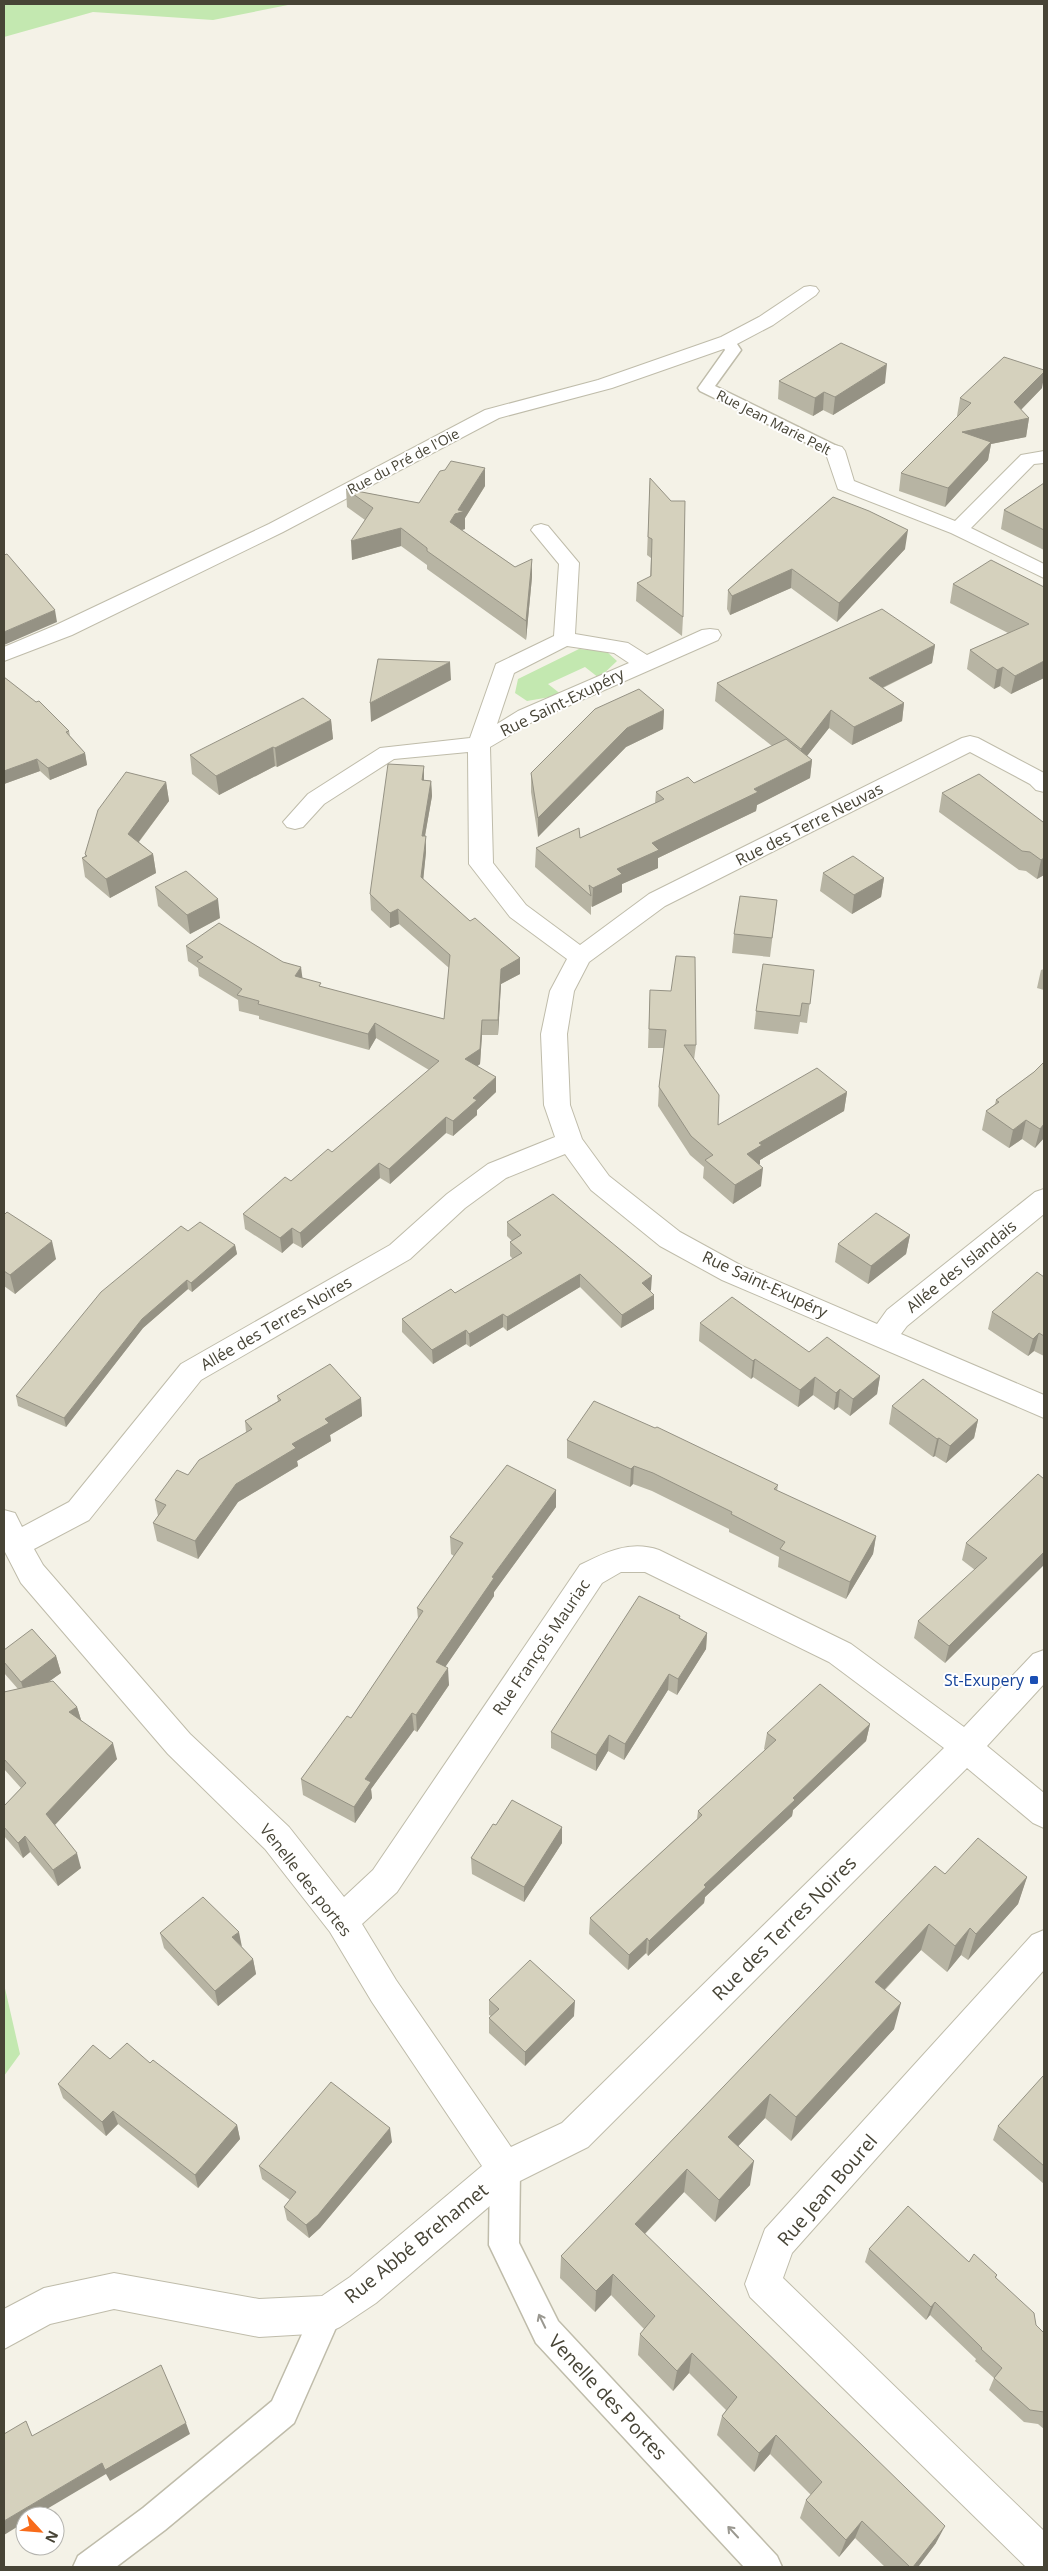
<svg xmlns="http://www.w3.org/2000/svg" width="1048" height="2571" font-family="'Open Sans',sans-serif">
<rect width="100%" height="100%" fill="#f4f2e7"/>
<path fill="#c3e8b0" d="M4 4H293L213 20 93 12 4 37Z
M579 649 606 651 617 661 599 678 585 667 548 684 562 695 527 701 515 693 518 679Z
M4 1984 20 2054 4 2076Z"/>
<g fill="none" stroke-linecap="round" stroke-linejoin="round">
<g stroke="#bfbcaa" stroke-width="3">
<path id="service" d="M728 336 733 338 741 350 715 386 841 448 843 451 841 454H829L700 391 698 388 725 350 720 341Z
M505 2154 515 2159 520 2169 519 2243 558 2321 777 2556 782 2567H744L536 2343 489 2245 490 2169 495 2159Z
M327 2299 338 2303 342 2314 294 2423 165 2530 116 2567H73L78 2556 143 2508 272 2401 316 2303Z"/>
</g>
<g stroke="#bfbcaa" stroke-width="2">
<path id="minor" d="M810 286 816 287 819 291 816 295 773 325 735 345 612 388 499 418 283 532 72 635 4 661V647L56 625 269 524 485 410 598 380 721 337 759 317 804 287Z
M835 445 842 447 845 451 854 481 955 521 1021 455 1044 451V463L1034 464 971 528 1044 564V578L951 533 838 489 825 451 828 447Z
M541 524 548 526 579 563 575 634 628 643 647 655 702 630 710 629 718 630 721 635 718 640 534 721 490 747 493 863 526 905 580 945 649 894 962 738 970 736 978 738 1044 773V792L1036 790 1030 784 970 752 665 906 589 962 574 991 567 1034 570 1105 582 1139 609 1176 680 1232 742 1266 877 1324 887 1310 1035 1192 1044 1189V1214L907 1326 901 1334 1044 1395V1418L722 1280 660 1246 591 1190 565 1154 506 1178 465 1208 410 1259 201 1380 89 1520 34 1549 43 1565 190 1734 289 1827 344 1897 373 1870 580 1565C606 1552 630 1540 659 1550L851 1644 964 1727 1033 1654 1044 1650V1684L987 1746 1044 1793V1828L1033 1823 967 1768 588 2147 518 2182 376 2303 340 2327 327 2333 259 2337 114 2309 50 2324 4 2349V2309L44 2288 114 2273 259 2299 322 2296 350 2277 482 2166 372 2002 330 1932 265 1849 168 1754 21 1583 4 1550V1510L15 1513 22 1527 69 1502 181 1364 390 1245 447 1194 488 1164 555 1137 544 1105 541 1034 550 991 567 959 510 917 469 864 468 752 394 759 324 804 303 827 295 829 287 827 283 822 308 794 380 748 470 738 496 664 554 636 559 564 531 530 534 526ZM567 646 614 653 629 663 518 711 497 724 514 673ZM621 1572H645L829 1662 944 1748 562 2123 511 2147 396 1980 362 1924 397 1892 602 1583Z
M1044 1930V1970L792 2253 783 2278 1044 2531V2567H1026L750 2297 745 2284 765 2229 1032 1935Z"/>
</g>
<use href="#service" fill="#fff" fill-rule="evenodd"/>
<use href="#minor" fill="#fff" fill-rule="evenodd"/>
</g>
<path fill="#b7b4a3" d="M779 381 885 383 833 415 823 410 813 416 778 399Z
M1042 388 1021 410 1029 418 1026 437 991 444 988 460 945 507 899 491 901 473 958 416H957L960 398Z
M650 478 683 617 682 636 636 601 637 583 650 577 651 558 647 555Z
M1044 483V550L1001 529 1004 510Z
M485 486 465 518V529L461 530 515 567 532 577 526 640 427 569V565L401 546 352 560 365 520 347 507 346 489 419 503Z
M833 497 905 549 837 622 791 588 730 615 727 609 728 590Z
M953 584 1044 587V678L1011 694 1000 686 994 689 967 669 970 650 1008 633 950 603Z
M935 645 932 663 883 688 904 703 902 721 852 745 829 728 807 756 812 760 810 778 757 805 756 811 658 858V868L622 884V892L592 907 591 906V915L535 867 536 848 580 838 655 803 656 792 694 783 772 746 715 701 717 683Z
M4 677 69 731 70 736 85 753 87 765 50 780 40 771 4 784Z
M664 710 663 729 626 747 538 837 531 792V773Z
M331 720 333 739 277 767 275 766 219 795 192 774 190 755Z
M424 766V780L431 781 432 796 425 836 426 852 423 879 470 921 520 958V974L501 984 498 1035H482L480 1064 477 1066 496 1092 477 1110V1115L453 1136 446 1133 390 1184 380 1178 302 1248 293 1243 282 1253 245 1229 243 1214 332 1152 429 1070 376 1038 369 1050 259 1019V1016L239 1011 238 1000 199 976 198 968 188 961 186 946 302 978 321 987 444 1019 449 968 399 924 390 928 371 910 370 894Z
M166 782 169 801 139 842 153 854 156 873 110 898 85 877 82 858 85 856V854Z
M942 793 1043 822 1044 821V875L1037 879 1026 871 1019 870 939 812Z
M823 873 884 878 881 897 852 914 820 891Z
M155 887 220 918 190 934 158 906Z
M777 900 770 957 732 953 734 934Z
M1044 969V990L1037 988 1041 970Z
M814 970 807 1023 800 1022 798 1034 754 1029 756 1011Z
M650 990 696 1045 694 1060 718 1125 847 1092 844 1111 760 1160 759 1164 761 1186 733 1204 703 1178 704 1167 690 1155 658 1106 659 1087 664 1048H648Z
M1044 1062V1138L1035 1148 1022 1139 1009 1148 982 1130 986 1111 995 1104 996 1100 1034 1072Z
M4 1215 56 1259 15 1294 4 1286Z
M507 1222 651 1290 650 1291 654 1309 621 1328 580 1287 507 1331 503 1327 470 1347 466 1344 433 1364 402 1332V1319L455 1293 513 1259 510 1256V1242L512 1241 507 1236Z
M188 1231 235 1245 237 1254 192 1292 188 1289 143 1328 66 1427 18 1406 16 1396Z
M910 1235 906 1254 868 1284 835 1262 838 1244Z
M1044 1277V1356L1034 1351 1028 1356 988 1329 992 1312Z
M700 1323 809 1352 880 1376 877 1394 850 1416 838 1407 834 1410 813 1395 798 1407 753 1377 751 1379 699 1341Z
M277 1396 361 1398 362 1416 330 1435 331 1441 297 1461 298 1466 238 1502 198 1559 157 1541 153 1523 158 1516 155 1500 246 1432 245 1421 278 1401Z
M892 1406 978 1420 974 1438 946 1463 935 1456 933 1457 889 1424Z
M567 1440 778 1485 777 1491 876 1536 873 1554 846 1599 778 1567 779 1557 729 1532V1529L652 1491 633 1484 630 1487 567 1458Z
M1038 1474 945 1663 914 1638 918 1621 975 1570 962 1560 966 1543Z
M556 1490V1507L494 1592V1596L445 1667 449 1685 417 1732 414 1730 371 1789 372 1798 355 1823 303 1795 301 1779 351 1718 418 1619 417 1608 454 1556 451 1554 450 1537Z
M679 1619 707 1633 706 1649 677 1695 668 1690 624 1760 608 1751 596 1771 551 1748V1732Z
M4 1650 56 1656 61 1673 48 1682 77 1707 81 1720 117 1759 55 1825 81 1868 58 1886 30 1852 23 1858 4 1836V1806L21 1788 4 1769V1692L18 1689 4 1673Z
M870 1724 866 1741 793 1810 792 1816 705 1897 704 1903 648 1956 646 1953 628 1970 589 1934 590 1918 697 1819 698 1811 765 1750 764 1749 767 1733Z
M496 1825 562 1827V1843L524 1902 472 1874 471 1858Z
M945 1874 1027 1877 1018 1904 968 1960 961 1955 947 1972 921 1950 885 1990 894 2029 791 2141 765 2118 738 2146 750 2185 715 2222 684 2192 645 2234 936 2543 918 2567H885L855 2538 839 2557 800 2518 806 2500 811 2495 770 2454 754 2472 717 2435 722 2416 726 2410 689 2373 673 2391 638 2355 640 2334 644 2329 611 2295 595 2312 560 2278 561 2256Z
M160 1933 242 1947 253 1959 256 1974 218 2006 164 1948Z
M489 2000 574 2016 525 2066 489 2033V2018L491 2016 489 2015Z
M110 2059 150 2063 237 2125 240 2139 198 2188 118 2124 106 2136 63 2098 58 2084Z
M1044 2077V2184L993 2140 998 2126Z
M392 2142 320 2228 309 2238 287 2220 284 2207 290 2200 262 2179 259 2166Z
M869 2249 969 2262 997 2275 996 2278 1036 2325 1044 2333V2429L1038 2424 1024 2422 989 2390 994 2378 975 2361 976 2359 930 2315 926 2320 865 2262Z"/>
<path fill="#959284" d="M887 364 885 383 833 415 835 397Z
M1044 372V377L1042 388 1011 420 1014 402Z
M824 392 823 410 813 416 815 398Z
M1029 418 1026 437 991 444 988 460 945 507 948 488 962 432Z
M485 468V486L465 518V529L456 532 450 522Z
M401 528V546L352 560 351 541Z
M908 530 905 549 837 622 839 603Z
M532 559V577L526 640V621Z
M792 569 791 588 730 615 732 596Z
M55 610 57 622 4 645V632Z
M935 645 932 663 867 695 869 678Z
M1044 661V678L1011 694 1015 676Z
M450 662 451 680 371 722 370 703Z
M1003 667 1000 686 994 689 997 670Z
M904 703 902 721 852 745 854 727Z
M664 710 663 729 626 747 538 837V818L627 728Z
M831 710 829 728 799 766 812 760 810 778 757 805 756 811 658 858V868L622 884V892L592 907 593 888 617 869 652 843 754 789 799 766 801 749Z
M331 720 333 739 277 767 275 748Z
M273 747 275 766 219 795 216 776Z
M85 753 87 765 50 780 48 768Z
M37 759 40 771 4 784V771Z
M424 766V781L422 780Z
M431 781 432 796 422 852V836Z
M166 782 169 801 131 852 128 834Z
M426 836V852L422 892 421 877Z
M153 854 156 873 110 898 106 879Z
M1044 858V875L1037 879 1041 860Z
M884 878 881 897 852 914 854 895Z
M218 899 220 918 190 934 187 915Z
M398 909 399 924 390 928V913Z
M520 958V974L501 984 498 1035V1020L501 969Z
M301 967 303 982 295 976Z
M482 1020V1035L480 1064 466 1075 465 1059Z
M375 1023 376 1038 369 1050 368 1034Z
M496 1077V1092L477 1110V1115L453 1136V1121L473 1098Z
M847 1092 844 1111 760 1160V1164L745 1173 747 1154 759 1143Z
M446 1117V1133L390 1184 389 1169Z
M1026 1120 1022 1139 1009 1148 1013 1130Z
M1044 1124V1138L1035 1148 1040 1129Z
M379 1163 380 1178 302 1248 300 1233Z
M763 1168 761 1186 733 1204 735 1185Z
M292 1228 293 1243 282 1253 280 1238Z
M910 1235 906 1254 868 1284 871 1266Z
M52 1241 56 1259 15 1294 10 1275Z
M235 1245 237 1254 192 1292 191 1283Z
M580 1274V1287L507 1331V1317Z
M652 1276 651 1290 641 1297 642 1283Z
M187 1280 188 1289 143 1328 66 1427 64 1418 142 1319Z
M654 1295V1309L621 1328 622 1315Z
M503 1314V1327L470 1347 469 1334Z
M466 1330V1344L433 1364 432 1350Z
M1039 1333 1034 1351 1028 1356 1033 1339Z
M755 1359 753 1377 751 1379 753 1361Z
M880 1376 877 1394 850 1416 853 1399Z
M815 1377 813 1395 798 1407 800 1390Z
M840 1389 838 1407 834 1410 836 1393Z
M361 1398 362 1416 330 1435 331 1441 297 1461 298 1466 238 1502 198 1559 195 1541 236 1484 292 1444 325 1419Z
M978 1420 974 1438 946 1463 950 1446Z
M939 1438 935 1456 933 1457 937 1439Z
M634 1466 633 1484 630 1487 631 1469Z
M556 1490V1507L494 1592V1596L437 1679 436 1662 492 1577Z
M876 1536 873 1554 846 1599 850 1582Z
M1044 1552V1565L945 1663 949 1646Z
M707 1633 706 1649 677 1695 678 1679Z
M56 1656 61 1673 26 1698 21 1682Z
M448 1668 449 1685 417 1732 416 1715Z
M669 1674 668 1690 624 1760 625 1744Z
M77 1707 82 1723 69 1712Z
M412 1713 414 1730 371 1789 372 1798 355 1823 354 1807 365 1779Z
M870 1724 866 1741 793 1810 792 1816 705 1897 704 1903 648 1956 649 1941 704 1885 793 1798Z
M609 1735 608 1751 596 1771V1755Z
M113 1743 117 1759 51 1829 46 1814Z
M562 1827V1843L524 1902V1887Z
M25 1836 30 1852 23 1858 18 1843Z
M77 1853 81 1868 58 1886 53 1870Z
M1027 1877 1018 1904 968 1960 976 1934Z
M929 1924 921 1950 868 2007 875 1982Z
M970 1928 961 1955 947 1972 955 1946Z
M239 1932 242 1947 232 1937Z
M647 1938 646 1953 628 1970 629 1955Z
M253 1959 256 1974 218 2006 215 1991Z
M575 2001 574 2016 525 2066V2052Z
M901 2003 894 2029 791 2141 796 2117Z
M770 2094 765 2118 724 2161 728 2137Z
M113 2111 118 2124 106 2136 102 2122Z
M237 2125 240 2139 198 2188 195 2175Z
M390 2128 392 2142 320 2228 309 2238 306 2225Z
M754 2161 750 2185 715 2222 719 2200Z
M687 2169 684 2192 633 2246 635 2224Z
M613 2274 611 2295 595 2312 596 2291Z
M935 2302 930 2315 926 2320 931 2307Z
M692 2353 689 2373 673 2391 677 2371Z
M186 2423 190 2434 110 2481 106 2474 35 2516H25V2522L4 2535V2521L102 2463Z
M776 2435 770 2454 754 2472 759 2453Z
M862 2521 855 2538 839 2557 846 2540Z
M945 2526 936 2543 918 2567H913Z"/>
<path fill="#d5d1bd" stroke="#959284" d="M841 343 887 364 835 397 824 392 815 398 779 381Z
M1004 357 1044 370V372L1014 402 1029 418 962 432 991 442 948 488 901 473 971 403 960 398Z
M451 461 485 468 458 510 465 511 455 514 450 522 515 567 532 559 526 621 427 551V548L401 528 351 541 373 508 346 489 419 503 440 471 445 470Z
M650 478 671 501H685L683 617 637 583 651 576 652 539 648 537Z
M1044 483V530L1004 510Z
M833 497 869 511 908 530 839 603 792 569 732 596 728 590Z
M7 554 55 610 4 632V555Z
M991 560 1044 587V661L1015 676 1003 667 997 670 970 650 1029 624 953 584Z
M882 609 935 645 869 678 904 703 854 727 831 710 801 749 717 683Z
M378 659 450 662 370 703Z
M4 677 36 702 39 701 69 731 66 732 85 753 48 768 37 759 4 771Z
M639 689 664 710 627 728 538 818 531 773 595 709Z
M303 698 331 720 275 748 273 747 216 776 190 755Z
M786 739 812 760 754 789 758 792 652 843 659 850 617 869 622 874 593 888 589 885 591 896 536 848 579 828 580 838 664 799 656 792 688 777 694 783Z
M388 764 424 766 422 780 431 781 422 836H426L421 877 470 921 475 918 520 958 501 969 498 1020H482L480 1049 465 1059 496 1077 473 1098 477 1100 453 1121 446 1117 389 1169 379 1163 300 1233 292 1228 280 1238 243 1214 285 1177 291 1181 328 1149 332 1152 439 1061 375 1023 368 1034 258 1004 259 1001 237 995 242 989 197 961 203 957 186 946 219 923 283 962 301 967 295 976 321 983 319 986 444 1019 450 955 398 909 390 913 370 894Z
M126 772 166 782 128 834 153 854 106 879 82 858 87 856 85 854 98 810Z
M979 774 1043 822 1044 821V858L1041 860 1030 852 1022 851 942 793Z
M853 856 884 878 854 895 823 873Z
M186 871 218 899 187 915 155 887Z
M740 896 777 900 772 938 734 934Z
M676 956 695 957 696 1045H684L719 1095 718 1125 817 1068 847 1092 759 1143 762 1145 747 1154 763 1168 735 1185 705 1160 713 1155 691 1136 659 1087 666 1030 649 1029 650 990 671 991Z
M763 964 814 970 810 1004 802 1003 800 1016 756 1011Z
M1044 1062V1124L1040 1129 1026 1120 1013 1130 986 1111 999 1102 996 1100 1034 1072Z
M553 1194 652 1276 642 1283 654 1295 622 1315 580 1274 507 1317 503 1314 469 1334 466 1330 432 1350 402 1319 451 1289 455 1293 522 1253 510 1242 521 1235 507 1222Z
M7 1212 52 1241 10 1275 4 1271V1215Z
M876 1213 910 1235 871 1266 838 1244Z
M200 1222 235 1245 191 1283 187 1280 142 1319 64 1418 16 1396 101 1292 181 1226 188 1231Z
M1037 1272 1044 1277V1336L1039 1333 1033 1339 992 1312Z
M732 1297 809 1352 827 1337 880 1376 853 1399 840 1389 836 1393 815 1377 800 1390 755 1359 753 1361 700 1323Z
M330 1364 361 1398 325 1419 329 1423 292 1444 296 1448 236 1484 195 1541 153 1523 166 1505 155 1500 177 1470 188 1475 199 1460 252 1429 245 1421 281 1400 277 1396Z
M923 1379 978 1420 950 1446 939 1438 937 1439 892 1406Z
M594 1401 655 1428 657 1427 778 1485 774 1489 876 1536 850 1582 780 1549 785 1542 731 1514 732 1512 653 1473 634 1466 631 1469 567 1440Z
M507 1465 556 1490 492 1577 494 1578 436 1662 448 1668 416 1715 412 1713 365 1779 371 1782 354 1807 301 1779 347 1716 351 1718 423 1611 417 1608 463 1543 450 1537Z
M1038 1474 1044 1479V1552L949 1646 918 1621 987 1558 966 1543Z
M639 1596 680 1616 679 1618 707 1633 678 1679 669 1674 625 1744 609 1735 596 1755 551 1732Z
M32 1629 56 1656 21 1682 4 1662V1650Z
M53 1681 77 1707 69 1712 113 1743 46 1814 77 1853 53 1870 25 1836 18 1843 4 1827V1806L26 1783 4 1759V1692Z
M820 1684 870 1724 793 1798 795 1800 704 1885 706 1887 649 1941 647 1938 629 1955 590 1918 702 1815 698 1811 776 1740 767 1733Z
M512 1800 562 1827 524 1887 471 1858 493 1824 496 1825Z
M978 1838 1027 1877 976 1934 970 1928 955 1946 929 1924 875 1982 901 2003 796 2117 770 2094 728 2137 754 2161 719 2200 687 2169 635 2224 945 2526 913 2567H910L862 2521 846 2540 806 2500 822 2482 776 2435 759 2453 722 2416 737 2397 692 2353 677 2371 640 2334 655 2316 613 2274 596 2291 561 2256 935 1866 945 1874Z
M203 1897 239 1932 232 1937 253 1959 215 1991 160 1933Z
M530 1960 575 2001 525 2052 489 2018 499 2009 489 2000Z
M127 2043 150 2063 153 2060 237 2125 195 2175 113 2111 102 2122 58 2084 93 2045 110 2059Z
M1043 2076 1044 2077V2166L998 2126Z
M331 2082 390 2128 318 2215 306 2225 284 2207 296 2192 259 2166Z
M908 2206 969 2262 974 2254 997 2275 995 2277 1034 2313 1036 2325 1044 2333V2412L1030 2410 994 2378 1002 2368 981 2349 982 2348 935 2302 931 2307 869 2249Z
M161 2365 186 2423 105 2470 102 2463 4 2521V2434L26 2421 32 2436Z"/>
<defs><path id="oneway-shaft" d="M-6 0H5M1.5-3L5.5 0L1.5 3" fill="none" stroke-width="1.6" stroke-linecap="round" stroke-linejoin="round" transform="scale(1.25)"/></defs>
<g stroke="#9a9890">
<use href="#oneway-shaft" transform="translate(542 2321) rotate(-116)"/>
<use href="#oneway-shaft" transform="translate(733 2532) rotate(-133)"/>
</g>
<rect fill="#1a4fb4" stroke="#fff" stroke-width="2" x="1029" y="1675" width="10" height="10" rx="2.5"/>
<g text-anchor="middle" dominant-baseline="central" stroke-width="4" stroke-linejoin="round" paint-order="stroke">
<g font-size="14" fill="#474436" stroke="#fff">
<text transform="translate(774 422) rotate(27)">Rue Jean Marie Pelt</text>
<text transform="translate(403 461) rotate(-28)">Rue du Pré de l'Oie</text>
</g>
<g font-size="16" fill="#474436" stroke="#fff">
<text transform="translate(562 702) rotate(-26)">Rue Saint-Exupéry</text>
<text transform="translate(809 824) rotate(-27)">Rue des Terre Neuvas</text>
<text transform="translate(961 1266) rotate(-39)">Allée des Islandais</text>
<text transform="translate(765 1284) rotate(25)">Rue Saint-Exupéry</text>
<text transform="translate(276 1323) rotate(-30)">Allée des Terres Noires</text>
<text transform="translate(541 1647) rotate(-56)">Rue François Mauriac</text>
<text transform="translate(306 1880) rotate(52)">Venelle des portes</text>
</g>
<g font-size="16" fill="#164399" stroke="#fff" text-anchor="end">
<text x="1024" y="1680">St-Exupery</text>
</g>
<g font-size="19" fill="#474436" stroke="#fff">
<text transform="translate(784 1928) rotate(-45)">Rue des Terres Noires</text>
<text transform="translate(827 2190) rotate(-49)">Rue Jean Bourel</text>
<text transform="translate(416 2243) rotate(-39)">Rue Abbé Brehamet</text>
<text transform="translate(608 2397) rotate(47)">Venelle des Portes</text>
</g>
</g>
<rect width="1048" height="2571" fill="none" stroke="#474436" stroke-width="10"/>
<g transform="translate(40 2531) rotate(116)"><circle r="24" fill="#ffffff" stroke="#b5b4af"/>
<path d="M0-4L9 19L0 12L-9 19Z" fill="#f86b1a"/>
<text y="-8" font-size="14" font-weight="bold" text-anchor="middle" fill="#474436">N</text>
</g>
</svg>
